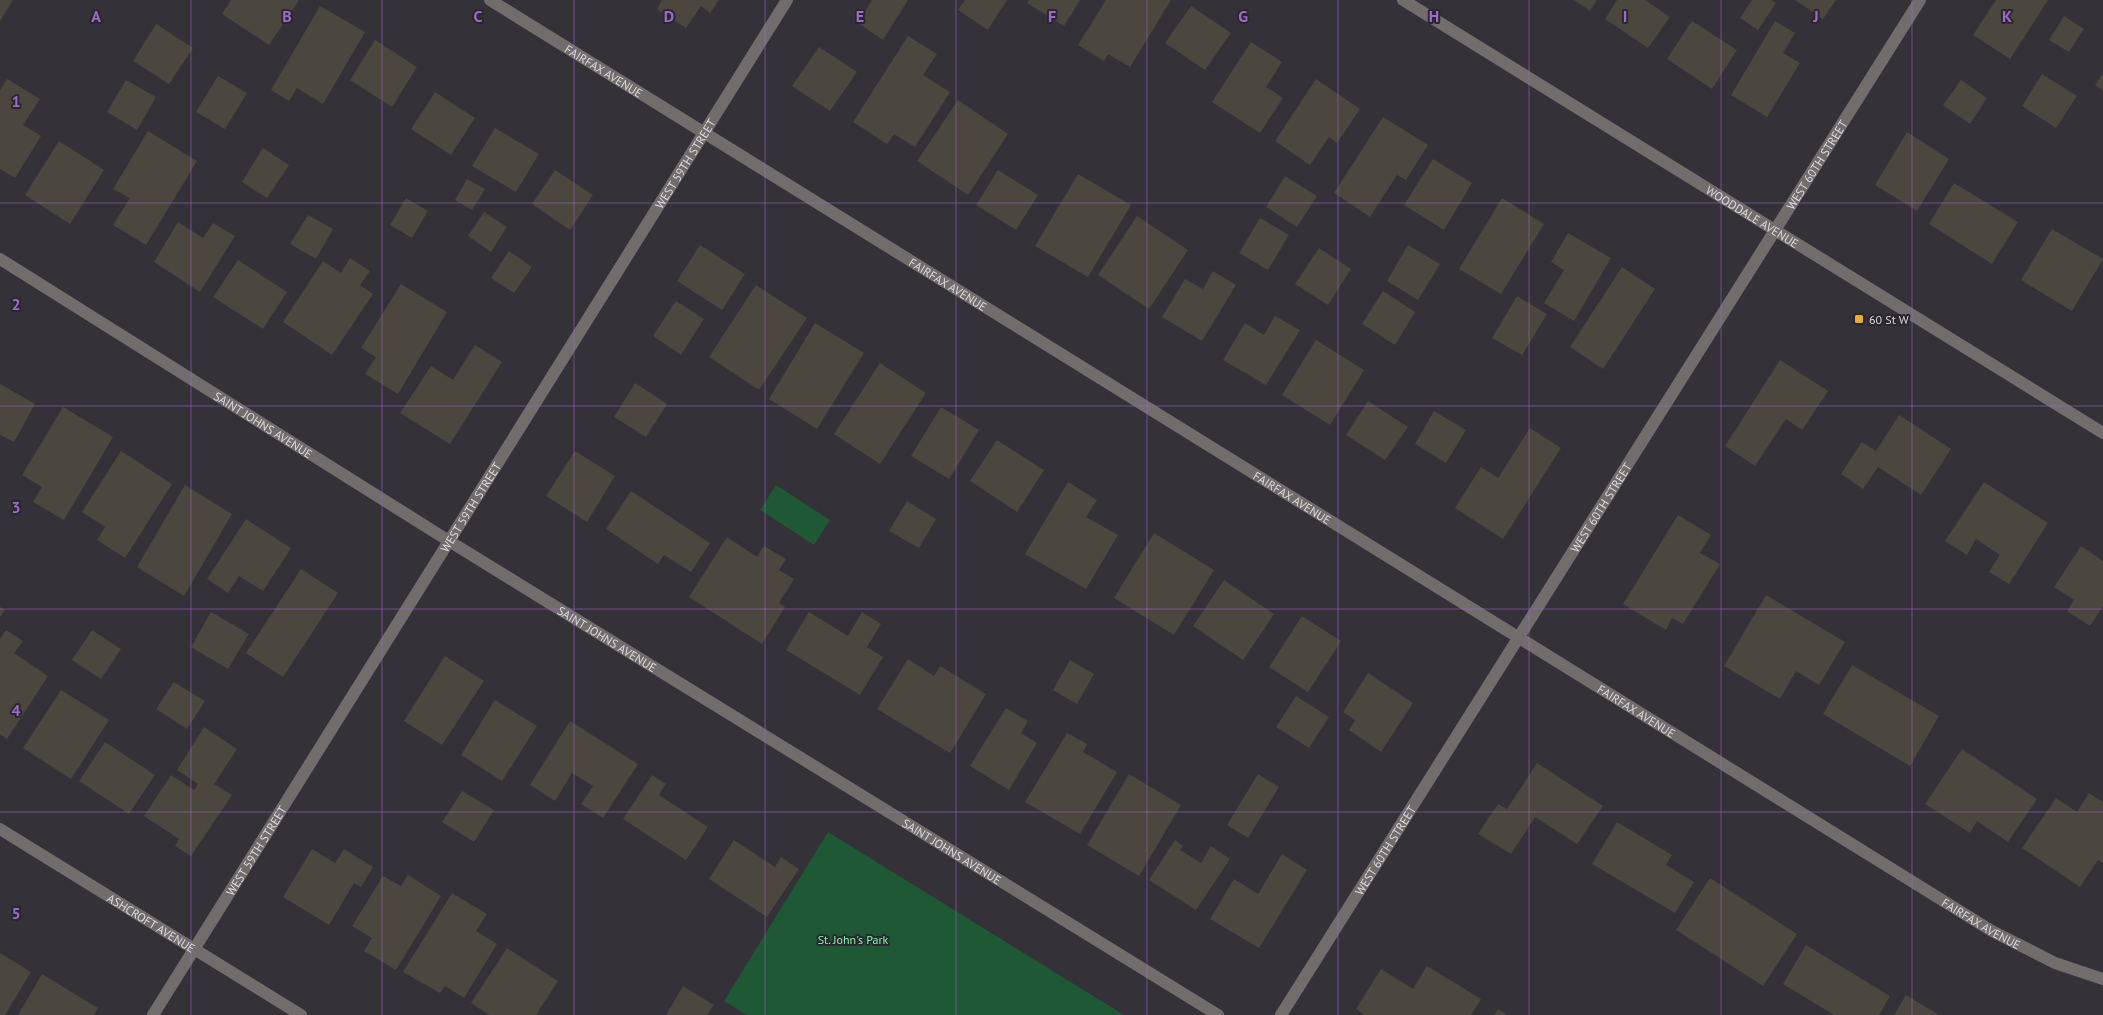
<svg xmlns="http://www.w3.org/2000/svg" width="2103" height="1015" font-family="'PT Sans',sans-serif">
<rect width="100%" height="100%" fill="#353138"/>
<path fill="#1e5835" d="M776 485 830 520 814 545 760 510Z
M828 832 1124 1015H747L724 1001Z"/>
<path fill="#4b463e" d="M0 0H13L0 21Z
M231 0H299L269 45 222 14Z
M662 0H719L710 13 701 6 686 28 657 9Z
M872 0H908L883 40 858 23Z
M965 0H1007L988 30 958 10Z
M1029 0H1080L1064 26 1027 3Z
M1106 0H1171L1130 67 1108 54 1104 61 1078 45Z
M1574 0H1597L1590 11Z
M1617 0H1645L1670 17 1648 48 1605 19Z
M1752 0H1771L1776 3 1758 30 1740 18Z
M1795 0H1836L1823 19Z
M1996 0H2048L2010 59 1973 35Z
M320 6 365 32 323 104 297 88 289 101 271 90Z
M1191 6 1231 33 1205 70 1165 43Z
M2064 16 2084 29 2069 52 2049 40Z
M1692 21 1737 50 1712 89 1667 59Z
M1775 21 1795 33 1783 53 1800 63 1767 117 1731 95Z
M156 24 193 48 169 84 133 61Z
M908 36 937 54 923 75 950 92 915 147 894 134 887 144 853 122Z
M375 40 417 67 392 107 350 80Z
M1251 42 1282 62 1266 87 1283 98 1260 133 1212 102Z
M819 47 857 72 830 111 792 86Z
M2103 73V91L2095 85Z
M2042 74 2077 96 2056 128 2022 106Z
M218 76 247 93 225 129 196 112Z
M7 79 40 99 23 125 41 136 15 178 0 169V90Z
M1316 79 1360 109 1337 143 1329 137 1310 165 1275 141Z
M126 80 156 97 137 130 107 112Z
M1961 80 1987 98 1970 124 1943 105Z
M435 92 475 118 451 155 411 129Z
M958 100 1008 134 968 195 917 161Z
M1383 117 1428 145 1406 180 1397 175 1370 217 1334 193Z
M495 128 539 154 516 192 472 166Z
M148 131 197 161 146 245 113 225 130 198 113 189Z
M1907 132 1949 159 1917 211 1875 185Z
M59 141 104 170 70 224 25 195Z
M263 148 289 165 267 198 242 182Z
M1433 159 1472 183 1444 230 1404 205Z
M555 170 593 195 570 230 532 204Z
M998 170 1038 195 1016 230 976 205Z
M1078 174 1131 205 1088 277 1035 246Z
M1285 176 1317 196 1297 227 1266 207Z
M467 179 485 189 472 210 455 200Z
M1954 183 2018 222 1992 264 1929 224Z
M406 198 428 211 412 238 390 225Z
M1502 198 1544 224 1501 294 1459 269Z
M484 212 507 227 491 252 468 236Z
M308 215 333 229 316 259 290 244Z
M1137 216 1188 250 1149 309 1098 275Z
M1260 218 1289 235 1268 270 1239 253Z
M178 222 203 238 213 223 235 236 200 292 154 262Z
M2052 229 2103 259 2072 311 2021 280Z
M1568 233 1611 258 1574 321 1544 303 1564 270 1551 262Z
M700 245 745 274 722 310 677 281Z
M1408 245 1440 264 1418 300 1387 281Z
M1319 248 1351 269 1328 305 1295 284Z
M509 251 532 267 514 293 491 278Z
M350 258 370 271 360 285 373 294 332 355 283 322 323 261 341 273Z
M238 260 287 292 263 329 213 297Z
M1622 267 1655 289 1603 369 1570 347Z
M1213 271 1236 285 1202 341 1162 317 1185 279 1203 289Z
M401 284 447 312 398 394 365 374 376 357 361 348Z
M756 285 807 318 759 390 709 357Z
M1383 291 1415 312 1395 345 1362 324Z
M1517 296 1547 314 1522 355 1492 338Z
M676 301 704 319 681 355 653 336Z
M1275 316 1300 330 1266 385 1223 360 1245 323 1264 335Z
M815 323 864 353 817 429 769 399Z
M1316 340 1364 370 1330 425 1282 395Z
M475 345 502 362 450 444 400 413 431 366 453 380Z
M1780 360 1828 391 1802 430 1786 419 1755 466 1725 446Z
M880 363 926 393 880 464 834 434Z
M635 383 667 404 646 437 614 417Z
M0 384 35 404 14 442 0 435Z
M1368 401 1408 427 1385 460 1346 435Z
M63 407 113 437 64 520 33 502 42 487 22 475Z
M941 407 979 430 949 479 911 456Z
M1434 411 1466 430 1446 463 1415 444Z
M1899 415 1951 449 1921 495 1878 467 1863 489 1841 474 1862 442 1876 451Z
M1530 428 1561 448 1503 539 1455 508 1481 467 1498 478Z
M997 440 1044 470 1017 512 970 481Z
M121 451 172 484 125 558 97 540 105 527 82 512Z
M575 451 615 476 587 522 546 496Z
M1068 482 1097 500 1086 517 1118 535 1086 589 1025 554Z
M1984 482 2048 523 2009 584 1989 572 2000 555 1976 539 1967 555 1945 541Z
M185 485 232 514 184 596 137 567Z
M631 491 710 543 691 572 664 555 658 564 606 529Z
M907 501 936 519 919 548 889 531Z
M1678 515 1711 535 1700 553 1720 564 1683 624 1672 618 1666 630 1623 604Z
M246 519 291 548 263 591 239 576 228 593 207 579Z
M1154 533 1214 570 1174 635 1114 598Z
M727 537 757 557 764 546 786 559 779 570 794 579 779 603 785 607 762 644 689 597Z
M2081 546 2103 561V606L2090 626 2067 611 2074 600 2054 587Z
M301 569 338 593 283 677 246 653Z
M1224 580 1274 614 1243 660 1193 626Z
M1766 595 1845 642 1819 685 1796 671 1780 699 1724 666Z
M0 607 5 610 0 617Z
M211 612 249 634 228 669 191 647Z
M809 612 848 636 862 612 881 624 867 647 883 657 860 695 786 650Z
M1302 616 1341 641 1308 692 1269 667Z
M6 630 23 641 14 653 48 676 7 739 0 734V639Z
M92 630 121 649 101 679 72 660Z
M445 656 484 681 442 745 404 721Z
M908 659 934 676 940 666 986 694 950 753 877 709Z
M1070 660 1094 674 1077 704 1053 690Z
M1852 665 1939 716 1910 766 1823 714Z
M1368 673 1413 703 1381 752 1349 730 1355 720 1343 712Z
M174 682 205 701 187 729 156 709Z
M61 690 109 720 71 779 23 748Z
M1296 696 1329 717 1309 748 1276 727Z
M495 700 537 726 502 781 461 755Z
M1006 708 1028 721 1021 733 1037 743 1009 790 970 766Z
M570 721 638 764 603 818 581 804 593 786 572 773 555 801 530 785Z
M204 727 237 749 214 784 232 795 191 856 175 846 179 839 144 816 171 775 194 790 198 784 177 770Z
M1067 733 1087 744 1083 752 1117 772 1080 834 1025 802Z
M105 742 155 775 129 814 79 781Z
M1962 749 2037 799 2008 842 1977 821 1970 833 1925 804Z
M1537 763 1603 806 1577 844 1535 817 1511 854 1478 834 1498 804 1507 809Z
M1129 774 1181 805 1139 876 1087 845Z
M1258 774 1279 787 1248 838 1227 825Z
M652 775 666 784 659 795 708 827 686 860 623 819Z
M462 791 494 810 474 842 442 822Z
M2089 793 2103 802V863L2098 860 2080 887 2022 848 2056 798 2077 812Z
M1617 822 1672 855 1666 865 1694 882 1675 913 1592 864Z
M734 840 775 867 781 857 799 869 767 917 709 879Z
M1175 840 1183 846 1180 850 1201 863 1211 846 1230 859 1196 910 1149 880Z
M312 849 335 863 344 849 373 867 361 887 354 883 329 925 283 897Z
M1282 854 1307 870 1259 948 1210 919 1234 879 1258 894Z
M408 875 441 896 396 970 364 951 372 938 352 926 383 876 401 886Z
M1710 878 1797 934 1763 986 1676 930Z
M452 893 487 914 476 931 497 944 464 998 445 986 440 993 403 972Z
M1806 945 1890 996 1879 1015H1834L1783 984Z
M507 948 558 981 536 1015H489L471 1003Z
M0 953 31 972 5 1015H0Z
M1427 966 1481 999 1471 1015H1365L1356 1009 1381 969 1413 989Z
M42 974 98 1008 94 1015H18Z
M683 986 714 1005 707 1015H666Z
M1906 995 1939 1015H1894Z
M1498 1009 1507 1015H1494Z"/>
<g fill="none" stroke-linecap="round" stroke-linejoin="round">
<g stroke="#726d6c" stroke-width="12">
<path id="s1" d="M490 0 1992 931 2055 963 2103 979"/>
<path id="s2" d="M1403 0 2103 433"/>
<path id="s3" d="M0 259 449 541 1218 1015"/>
<path id="s4" d="M0 829 301 1015"/>
<path id="s5" d="M153 1015 787 0"/>
<path id="s6" d="M1281 1015 1920 0"/>
</g>
</g>
<path fill="none" stroke="#9d69ca" stroke-width="1" stroke-opacity="0.55" d="M191 0V1015M382 0V1015M574 0V1015M765 0V1015M956 0V1015M1147 0V1015M1338 0V1015M1529 0V1015M1721 0V1015M1912 0V1015M0 203H2103M0 406H2103M0 609H2103M0 812H2103"/>
<rect fill="#e4ad35" stroke="#2b272e" stroke-width="2" x="1854" y="314" width="10" height="10" rx="2.5"/>
<g text-anchor="middle" dominant-baseline="central" stroke-width="4" stroke-linejoin="round" paint-order="stroke">
<g font-size="12" fill="#dcd9de" stroke="#2b272e">
<text stroke="none"><textPath href="#s1" startOffset="134">FAIRFAX AVENUE</textPath></text>
<text stroke="none"><textPath href="#s5" startOffset="1004">WEST 59TH STREET</textPath></text>
<text stroke="none"><textPath href="#s6" startOffset="1005">WEST 60TH STREET</textPath></text>
<text stroke="none"><textPath href="#s2" startOffset="411">WOODDALE AVENUE</textPath></text>
<text stroke="none"><textPath href="#s1" startOffset="539">FAIRFAX AVENUE</textPath></text>
<text stroke="none"><textPath href="#s3" startOffset="311">SAINT JOHNS AVENUE</textPath></text>
<text stroke="none"><textPath href="#s1" startOffset="944">FAIRFAX AVENUE</textPath></text>
<text stroke="none"><textPath href="#s5" startOffset="599">WEST 59TH STREET</textPath></text>
<text stroke="none"><textPath href="#s6" startOffset="600">WEST 60TH STREET</textPath></text>
<text stroke="none"><textPath href="#s3" startOffset="716">SAINT JOHNS AVENUE</textPath></text>
<text stroke="none"><textPath href="#s1" startOffset="1349">FAIRFAX AVENUE</textPath></text>
<text stroke="none"><textPath href="#s6" startOffset="195">WEST 60TH STREET</textPath></text>
<text stroke="none"><textPath href="#s5" startOffset="194">WEST 59TH STREET</textPath></text>
<text stroke="none"><textPath href="#s3" startOffset="1121">SAINT JOHNS AVENUE</textPath></text>
<text stroke="none"><textPath href="#s4" startOffset="178">ASHCROFT AVENUE</textPath></text>
<text stroke="none"><textPath href="#s1" startOffset="1754">FAIRFAX AVENUE</textPath></text>
</g>
<g font-size="12" fill="#dcd9de" stroke="#2b272e" text-anchor="start">
<text x="1869" y="319">60 St W</text>
</g>
<g font-size="12" fill="#7dfaaa" stroke="#2b272e">
<text x="853" y="939">St. John's Park</text>
</g>
</g>
<g font-size="16" text-anchor="middle" font-weight="bold" fill="#9d69ca" stroke="#2b272e" stroke-width="4" stroke-linejoin="round" paint-order="stroke">
<text x="96" y="22">A</text>
<text x="287" y="22">B</text>
<text x="478" y="22">C</text>
<text x="669" y="22">D</text>
<text x="860" y="22">E</text>
<text x="1052" y="22">F</text>
<text x="1243" y="22">G</text>
<text x="1434" y="22">H</text>
<text x="1625" y="22">I</text>
<text x="1816" y="22">J</text>
<text x="2007" y="22">K</text>
<text x="16" y="107">1</text>
<text x="16" y="310">2</text>
<text x="16" y="513">3</text>
<text x="16" y="716">4</text>
<text x="16" y="919">5</text>
</g>
</svg>
